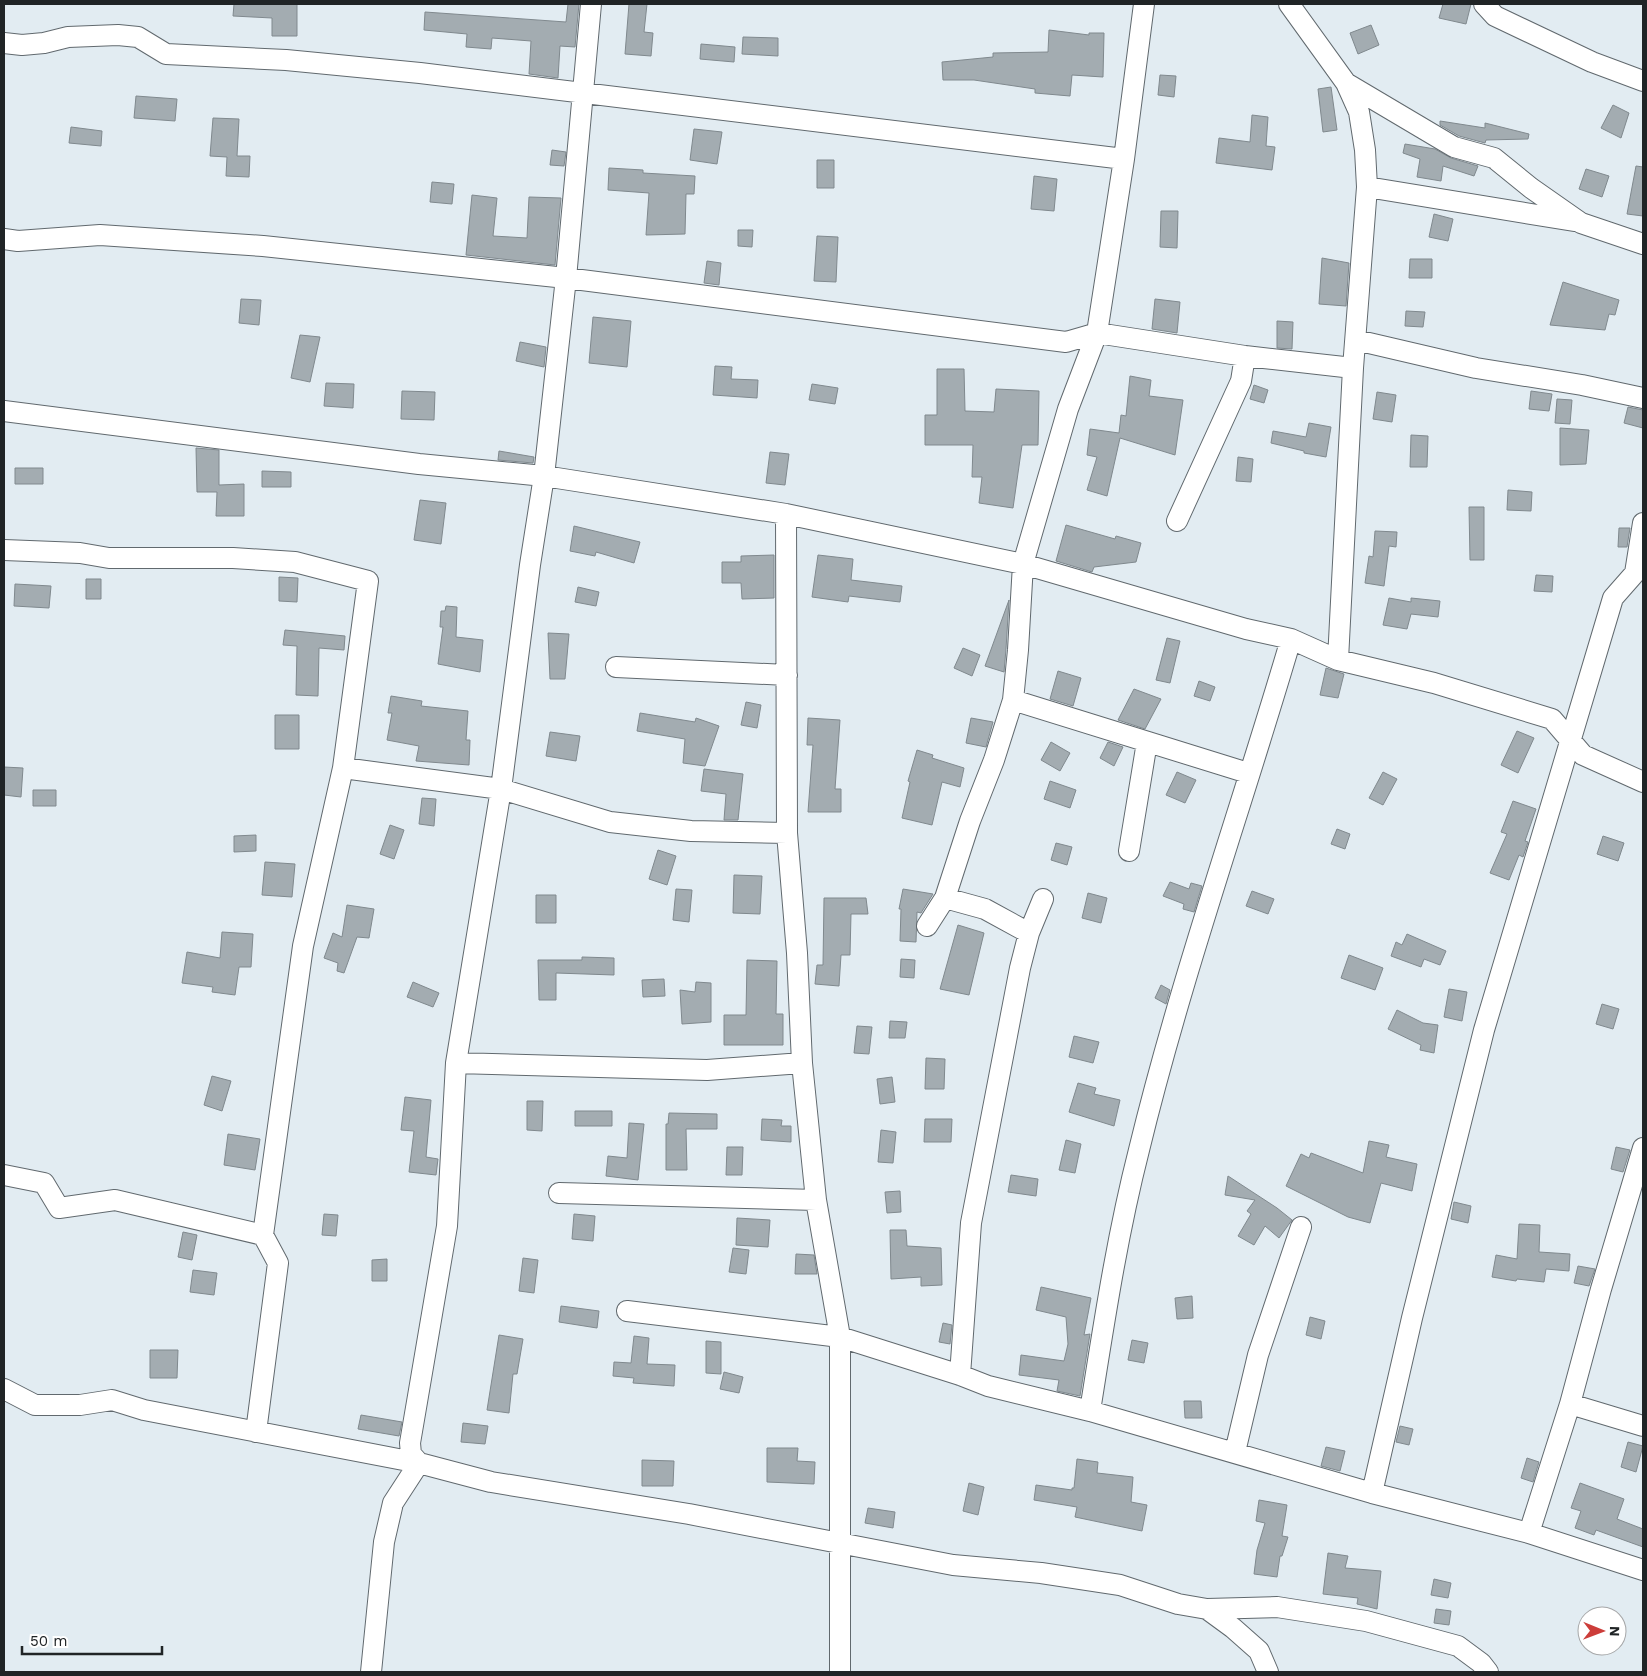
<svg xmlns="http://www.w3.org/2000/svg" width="1647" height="1676" font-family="'Work Sans',sans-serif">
<rect width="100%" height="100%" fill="#e2ecf2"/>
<path fill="#a3acb1" stroke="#80898e" d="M234 4H297V36H272V18L233 16Z
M568 4H579L575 47 560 46 558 78 529 74 531 41 492 38 491 49 466 47 467 34 424 30 425 12 566 22Z
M629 4H647L644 32 653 33 651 56 625 54Z
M1443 4H1471L1466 24 1439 18Z
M1371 25 1379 45 1358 54 1350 33Z
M1049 30 1089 35V33H1104L1103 77 1072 75 1070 96 1035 93V89L974 80H943L942 62 993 57V53L1048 52Z
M743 37 778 38V56L742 54Z
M701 44 735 47 734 62 700 59Z
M1160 75 1176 76 1174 97 1158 95Z
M1331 87 1337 130 1323 132 1318 89Z
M136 96 177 99 175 121 134 118Z
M1613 105 1629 113 1621 138 1601 128Z
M1252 115 1268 117 1266 146 1275 147 1272 170 1216 163 1219 138 1250 142Z
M213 118 239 119 237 156H250L249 177 226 176 227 157 210 156Z
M1440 121 1485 128V123L1529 134 1528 139 1486 140 1485 143 1459 136 1440 125Z
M71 127 102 131 101 146 69 143Z
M694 129 722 132 717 164 690 160Z
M1405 144 1435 149 1451 158 1478 166 1474 176 1443 166 1441 181 1417 177 1420 159 1403 153Z
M552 150 566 152 564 166 550 165Z
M817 160H834V188H817Z
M1636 166 1643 167V216L1627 214Z
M609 168 643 170V173L695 176 694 194H686L685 234 646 235 649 193 608 190Z
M1586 169 1609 176 1602 197 1579 189Z
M1034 176 1057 179 1054 211 1031 209Z
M432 182 454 184 452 204 430 202Z
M472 195 497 198 493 236 527 238 529 197 561 198 555 265 466 255Z
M1161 211H1178L1177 248 1160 247Z
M1434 214 1453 219 1448 241 1429 237Z
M738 230H753L752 247 738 246Z
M817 236 838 237 836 282 814 281Z
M1322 258 1349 263 1346 306 1319 304Z
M1410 259H1432V278H1409Z
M707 261 721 263 719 285 704 283Z
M1563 282 1619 300 1615 315 1609 314 1605 330 1550 325Z
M241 299 261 300 259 325 239 323Z
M1155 299 1180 302 1177 333 1152 329Z
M1406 311 1425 312 1423 327 1405 326Z
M593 317 631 321 627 367 589 363Z
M1277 321 1293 322 1292 349 1277 348Z
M300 335 320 337 310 382 291 378Z
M520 342 546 347 544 367 516 361Z
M715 366 732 367 731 379 758 380 757 398 713 395Z
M937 369H964L965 411 994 412 996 389 1039 391 1038 445H1022L1013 508 979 503 982 477H972L973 445H925V415H937Z
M1130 376 1151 380 1149 396 1183 400 1175 455 1120 438 1107 496 1087 490 1097 457 1087 455 1090 429 1119 433 1121 415 1126 416Z
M326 383 354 384 353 408 324 406Z
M812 384 838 388 835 404 809 400Z
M1254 385 1268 390 1264 403 1250 399Z
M402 391 435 392 434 420 401 419Z
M1531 391 1552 394 1549 411 1529 409Z
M1377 392 1396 395 1392 422 1373 419Z
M1557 399 1572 400 1570 424 1555 423Z
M1628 407 1643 410V428L1624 423Z
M1309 423 1331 427 1326 457 1304 453V451L1271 443 1273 431 1306 437Z
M1560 428 1589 430 1586 464 1560 465Z
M1411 435 1428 436 1427 467H1410Z
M196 448 219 450V485L244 484V516H216L217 492H197Z
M499 451 534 457 533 463 498 460Z
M770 452 789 454 785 485 766 483Z
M1238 457 1253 459 1251 482 1236 481Z
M15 468H43V484H15Z
M262 471 291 472V487H262Z
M1508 490 1532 492 1531 511 1507 510Z
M420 500 446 503 441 544 414 540Z
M1469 507H1484V560H1470Z
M1066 525 1115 539 1116 536 1141 543 1136 562 1094 567 1092 572 1056 561Z
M574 526 640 542 634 563 596 552 595 556 570 551Z
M1619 528H1630L1627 547H1618Z
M1375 531 1397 532 1396 547 1389 546 1384 586 1365 583 1369 556 1373 557Z
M774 555V598L742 599 741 583H722V562H741V556Z
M818 555 853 559 851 580 902 586 900 602 849 596 848 602 812 597Z
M1536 575 1553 576 1552 592 1534 591Z
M279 577 298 578 297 602 279 601Z
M86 579H101V599H86Z
M15 584 51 586 49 608 14 606Z
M578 587 599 592 596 606 575 602Z
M1389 598 1411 602V598L1440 601 1438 617 1411 614 1407 629 1383 625Z
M1009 600 1006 649 1004 672 985 666Z
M446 606 457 607 456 637 483 640 480 672 438 664 443 627H440L441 611H445Z
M285 630 345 636 344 650 319 648 318 696 296 695 297 646 283 645Z
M548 633 569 634 565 679H550Z
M1167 638 1180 641 1170 683 1156 680Z
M963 648 980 655 972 676 954 668Z
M1326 668 1344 674 1338 698 1320 695Z
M1058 671 1081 678 1073 706 1050 699Z
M1199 681 1215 687 1210 701 1194 696Z
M1134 689 1161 699 1145 729 1118 720Z
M391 696 422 701 421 706 468 711 466 740H470L469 765 416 761 419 746 387 740 392 713H388Z
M746 702 761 705 757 728 741 725Z
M640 713 695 722 696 718 719 726 705 766 683 763 685 739 637 731Z
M275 715H299V749H275Z
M808 718 840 720 835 789H841V812H808L813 745H807Z
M971 718 993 722 986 747 966 743Z
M1517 731 1534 738 1518 773 1501 765Z
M550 732 580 736 576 761 546 756Z
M1051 742 1070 753 1060 771 1041 760Z
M1108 742 1123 747 1114 766 1100 758Z
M917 750 933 755 932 758 964 768 960 787 942 782 932 825 902 818 910 782 908 781Z
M4 767 23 768 21 797 4 795Z
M704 769 743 774 738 820H724L726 794 701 791Z
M1177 772 1196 780 1185 803 1166 795Z
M1383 772 1397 779 1383 805 1369 798Z
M1050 781 1076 790 1070 808 1044 799Z
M33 790H56V806H33Z
M422 798 436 799 434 826 419 824Z
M1513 801 1536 809 1525 841 1528 842 1523 857 1519 855 1509 880 1490 873 1507 834 1501 832Z
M390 825 404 830 394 859 380 854Z
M1337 829 1350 834 1345 849 1331 844Z
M256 835V851L234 852V836Z
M1603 836 1624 843 1618 861 1597 854Z
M1056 843 1072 847 1067 865 1051 860Z
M658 850 676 856 667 885 649 879Z
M265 862 295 864 292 897 262 895Z
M734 875 762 876 760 914 733 913Z
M1170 882 1189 889 1191 883 1202 886 1194 912 1183 909 1184 904 1163 896Z
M676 889 692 890 689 922 673 920Z
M903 889 933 894 921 913 917 912 916 942 900 941 901 909H899Z
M1252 891 1274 899 1268 914 1246 906Z
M1088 893 1107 898 1101 923 1082 918Z
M536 895H556V923H536Z
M824 898H866L868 914H851L850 955H841L839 986 815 984 817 965H823Z
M347 905 374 909 369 938 357 937 344 973 337 971 338 963 324 958 333 933 342 937Z
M958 925 984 933 969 995 940 989Z
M222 932 253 934 251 967H239L235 995 212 992 213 987 182 983 187 952 220 958Z
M1407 934 1446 951 1440 965 1424 959 1421 967 1391 956 1396 942 1402 945Z
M1349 955 1383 968 1375 990 1341 978Z
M582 957 614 958V975L556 973V1000H539L538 960H582Z
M901 959 915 960 914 978 900 977Z
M747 960 777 961 776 1014H783V1045H724V1015H746Z
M664 979 665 996 643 997 642 980Z
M413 982 439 993 433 1007 407 997Z
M696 982 711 983V1022L682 1024 680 990 695 992Z
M1161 985 1170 990 1166 1004 1155 998Z
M1449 989 1467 992 1462 1021 1444 1017Z
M1602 1004 1619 1009 1613 1029 1596 1024Z
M1397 1010 1423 1023 1438 1025 1434 1053 1420 1050 1421 1045 1388 1029Z
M890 1021 907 1022 905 1038H889Z
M857 1026 872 1027 869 1054 854 1053Z
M1074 1036 1099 1042 1093 1063 1069 1057Z
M926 1058 945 1059 944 1089H925Z
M212 1076 231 1081 222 1111 204 1105Z
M892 1077 895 1102 880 1104 877 1079Z
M1078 1083 1096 1088 1094 1094 1120 1100 1114 1126 1069 1112Z
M405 1097 431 1100 426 1157 438 1159 436 1175 409 1172 414 1131 401 1130Z
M527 1101H543L542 1131 527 1130Z
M575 1111H612V1126H575Z
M669 1113 717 1114V1129H686L687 1170H666V1124H668Z
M762 1119 782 1120 781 1126H791V1142L761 1140Z
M925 1119H952L951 1142H924Z
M629 1123 644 1124 638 1180 606 1176 608 1156 627 1158Z
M881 1130 896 1132 893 1163 878 1162Z
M228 1134 260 1139 255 1170 224 1165Z
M1066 1140 1081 1144 1075 1173 1059 1170Z
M1369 1141 1389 1145 1386 1157 1417 1164 1412 1191 1381 1183 1370 1223 1348 1217 1286 1186 1301 1154 1309 1158 1311 1153 1363 1173Z
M727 1147H743L742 1175H726Z
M1616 1147 1630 1150 1623 1172 1611 1169Z
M1011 1175 1038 1179 1036 1196 1008 1192Z
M1228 1176 1277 1208 1292 1220 1279 1238 1265 1226 1254 1245 1238 1236 1251 1214 1247 1211 1255 1200 1225 1195Z
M900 1191 901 1212 887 1213 885 1192Z
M1454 1202 1471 1206 1468 1223 1451 1219Z
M324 1214 338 1215 336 1236 322 1235Z
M574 1214 595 1216 593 1241 572 1239Z
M737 1218 770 1220 768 1247 736 1245Z
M1519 1224 1540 1225 1539 1252 1570 1254 1569 1271 1546 1269 1544 1282 1517 1279 1516 1281 1492 1277 1496 1255 1517 1259Z
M890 1230H906L907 1246 941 1248 942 1285 921 1286V1277L891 1279Z
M183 1232 197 1235 192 1260 178 1257Z
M733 1248 749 1250 746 1274 729 1272Z
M796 1254 814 1255 817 1274H795Z
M523 1258 538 1260 534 1293 519 1291Z
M387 1259V1281H372V1260Z
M1578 1266 1595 1269 1589 1286 1574 1283Z
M193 1270 217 1273 214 1295 190 1292Z
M1041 1287 1091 1298 1084 1335 1090 1334 1080 1396 1057 1391 1059 1380 1019 1375 1021 1355 1064 1361 1068 1344 1066 1317 1036 1310Z
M1192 1296 1193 1318 1177 1319 1175 1298Z
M561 1306 599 1311 597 1328 559 1322Z
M1310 1317 1325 1321 1321 1339 1306 1335Z
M943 1323 952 1325 950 1344 939 1342Z
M499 1335 523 1339 517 1374H513L509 1413 487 1410Z
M634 1336 649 1338 647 1364 675 1365 674 1386 633 1383 634 1378 613 1376 614 1362 631 1363Z
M1132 1340 1148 1343 1144 1363 1128 1360Z
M706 1341 721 1342V1374L706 1373Z
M150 1350H178L177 1378H150Z
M724 1372 743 1377 739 1393 720 1389Z
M1184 1401H1201L1202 1418H1185Z
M361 1415 402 1422 399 1436 358 1429Z
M463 1423 488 1426 485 1444 461 1442Z
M1400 1426 1413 1429 1409 1445 1396 1442Z
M1628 1442 1643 1446 1636 1472 1621 1467Z
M1326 1447 1345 1451 1340 1471 1321 1466Z
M767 1448H798L797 1461 815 1462 814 1484 767 1482Z
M1527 1458 1539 1462 1533 1482 1521 1478Z
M1077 1459 1098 1462 1097 1473 1133 1477 1131 1502 1147 1505 1142 1531 1075 1517 1077 1507 1034 1500 1036 1485 1072 1490V1488H1074Z
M642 1460 674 1461 673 1486H642Z
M969 1483 984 1487 978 1515 963 1511Z
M1580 1483 1624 1499 1617 1519 1643 1529V1547L1596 1530 1594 1535 1575 1528 1581 1511 1571 1508Z
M1259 1500 1287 1505 1282 1536 1288 1537 1282 1556H1280L1277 1577 1254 1574 1257 1550 1265 1523 1256 1521Z
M868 1508 895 1512 893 1528 865 1523Z
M1328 1553 1348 1556 1345 1568 1381 1571 1377 1609 1357 1604 1358 1598 1323 1594Z
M1434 1579 1451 1583 1448 1598 1431 1595Z
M1436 1609 1451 1611 1449 1625 1434 1623Z"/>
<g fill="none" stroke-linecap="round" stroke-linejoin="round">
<g stroke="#61696e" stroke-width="22">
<path id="street" d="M591 4 566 278 544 476 530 565 501 789 456 1063 447 1226 410 1443 411 1454 419 1463 491 1482 689 1514 953 1565 1041 1573 1120 1585 1178 1604 1207 1609 1277 1607 1366 1621 1458 1646 1481 1663 1488 1672
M1289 4 1346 83 1359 112 1365 150 1367 187 1353 368 1338 660
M1484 4 1495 16 1592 62 1643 81
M4 43 22 45 44 43 68 37 118 35 138 37 166 54 286 60 420 73 1124 159
M1346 83 1454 147 1494 158 1531 188 1581 223 1643 244
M1367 187 1574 221
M4 239 18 241 100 235 263 246 566 278 1066 342 1097 333 1245 356 1353 368
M1356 340 1476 368 1582 385 1643 398
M4 411 419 464 544 476 786 514 1023 564 1246 629 1291 639 1338 660 1434 683 1552 719 1583 755 1643 782
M786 514 787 833 797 953 802 1063 816 1200 840 1337V1672
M1177 521 1241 381 1245 356
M4 550 80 553 109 558H233L295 562 368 581 343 768 303 946 263 1235 278 1263 256 1432
M616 667 787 675
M1013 700 1248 773
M343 768 501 789 610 822 691 831 787 833
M1129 851 1147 742
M945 898 985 909 1029 933
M927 926 945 898 970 821 994 760 1013 700 1018 650 1023 564 1068 409 1097 333 1124 159 1144 4
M456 1063 707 1070 802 1063
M4 1175 44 1183 59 1208 115 1200 263 1235
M559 1193 816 1200
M627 1311 840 1337 960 1375 988 1386 1090 1411 1372 1493 1529 1533 1643 1570
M960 1375 971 1223 1020 968 1029 933 1043 899
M4 1389 35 1405H80L112 1400 144 1410 419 1463 393 1503 384 1542 371 1672
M1570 1404 1643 1426
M1090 1411C1104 1323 1117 1236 1139 1150 1181 977 1241 809 1291 639
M1235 1452 1258 1355 1301 1227
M1372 1493 1412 1318 1484 1030 1613 598 1635 573 1643 523
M1529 1533 1570 1404 1601 1289 1643 1148
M1207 1609 1233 1628 1259 1651 1268 1672"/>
</g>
<use href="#street" stroke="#fff" stroke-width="20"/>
</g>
<rect width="1647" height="1676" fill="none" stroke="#202426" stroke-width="10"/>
<g transform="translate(1602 1631) rotate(91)"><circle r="24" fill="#ffffff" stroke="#a6a7a8"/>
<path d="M0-4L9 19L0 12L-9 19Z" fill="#cc3d3a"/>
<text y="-8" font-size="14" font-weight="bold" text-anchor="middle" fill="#202426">N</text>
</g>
<path d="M22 1646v8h140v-8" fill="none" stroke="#202426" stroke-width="2.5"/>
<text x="30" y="1646" font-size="15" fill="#202426" stroke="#ffffff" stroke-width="4" paint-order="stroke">50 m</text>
</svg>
